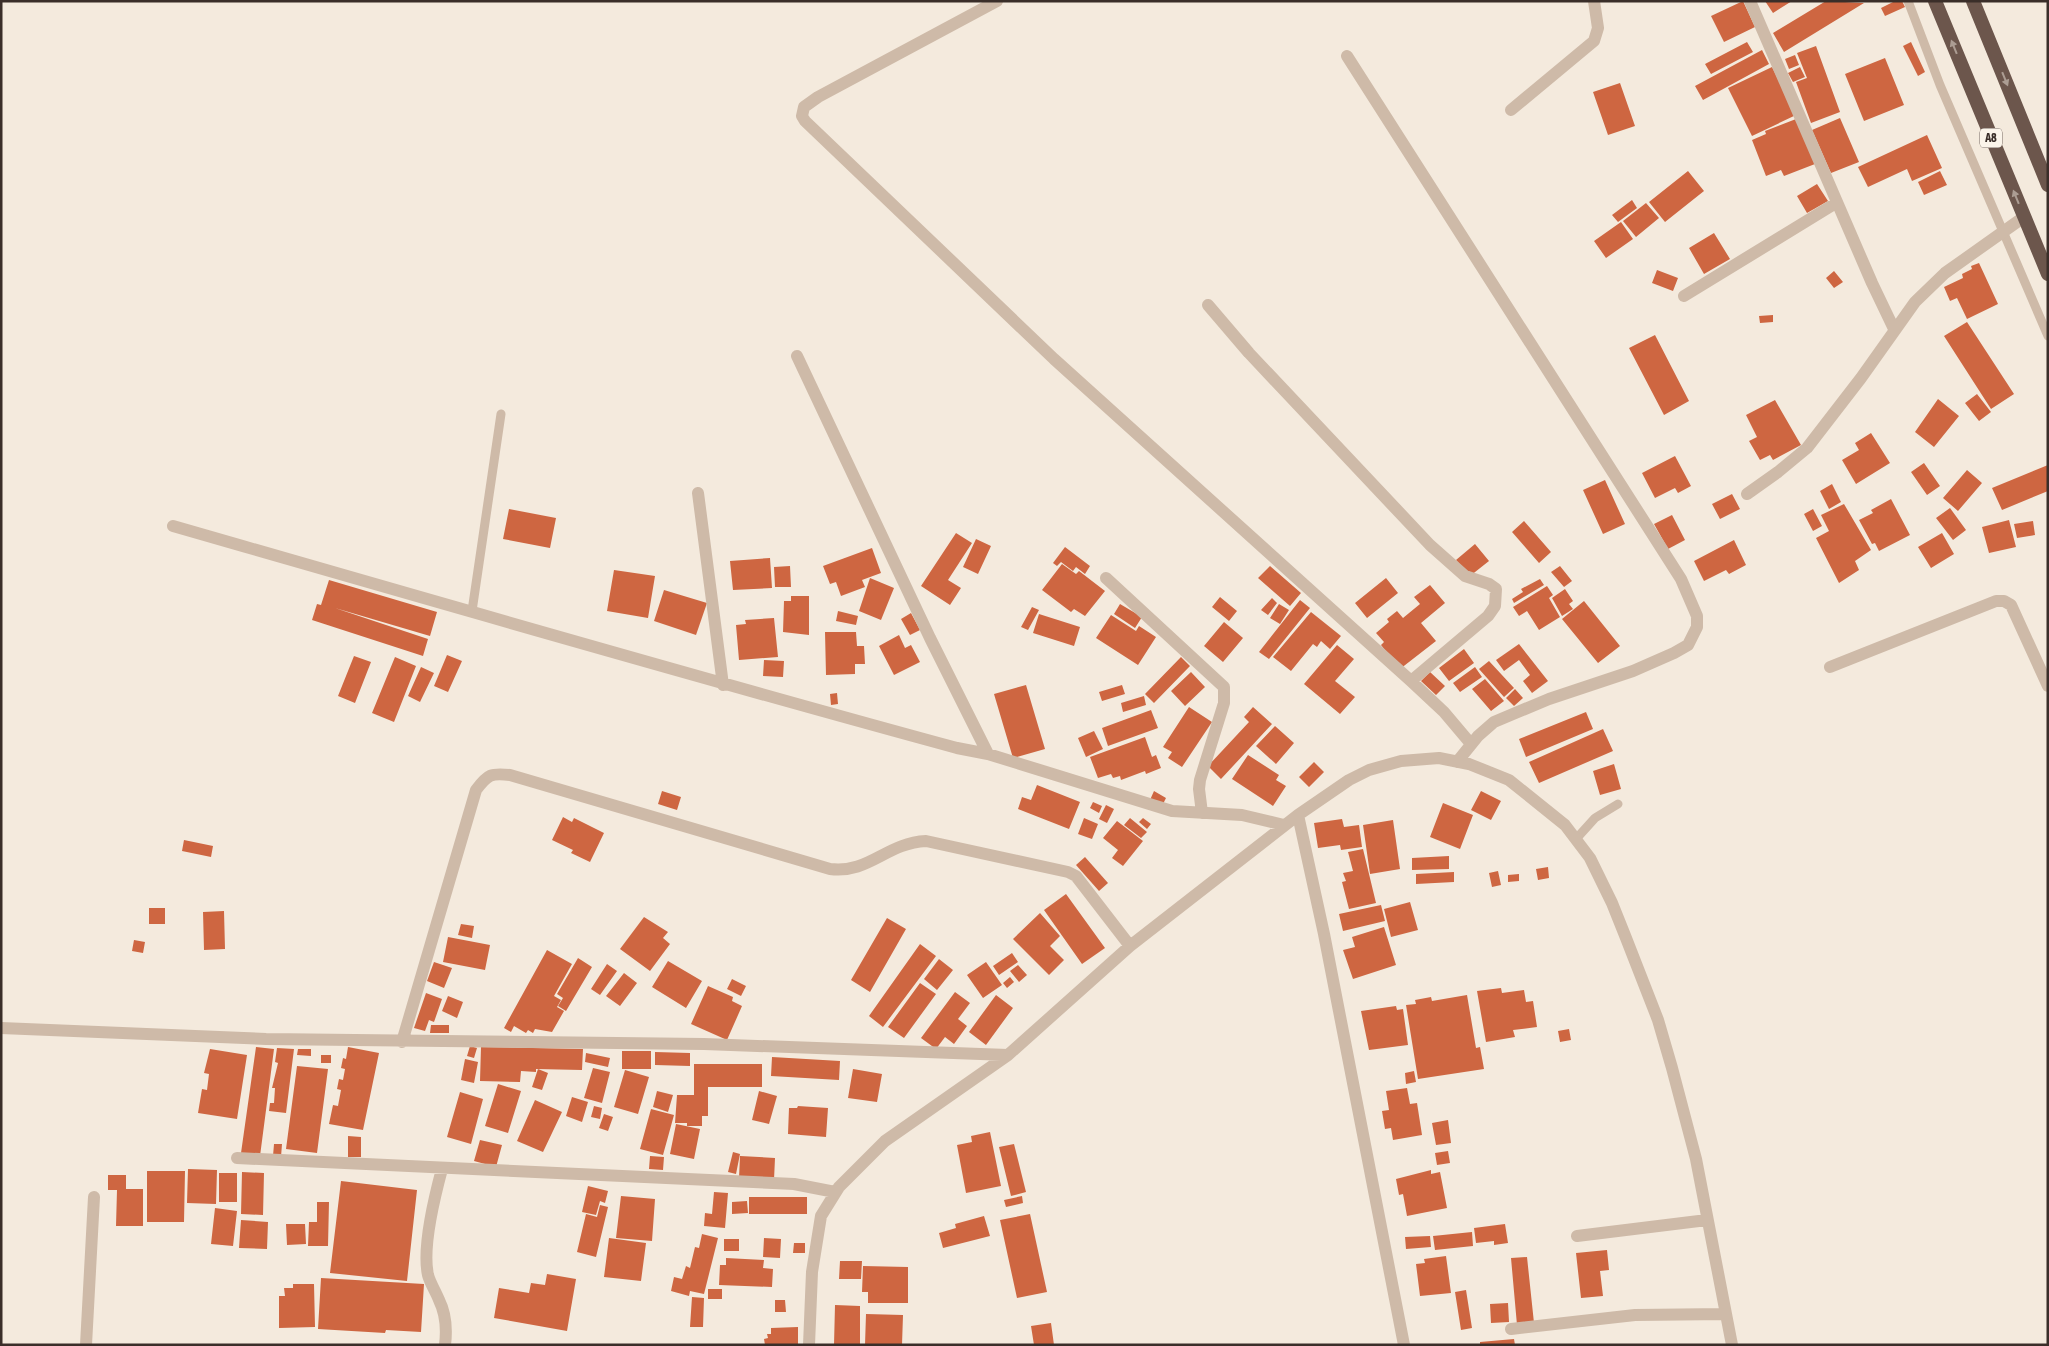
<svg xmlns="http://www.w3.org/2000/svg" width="2049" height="1346" font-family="'Asap Condensed',sans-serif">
<rect width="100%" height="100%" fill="#f4eadd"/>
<path fill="#ce6641" d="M1743 1 1755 27 1724 42 1711 16Z
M1765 1H1792L1773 13Z
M1826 1 1864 3 1784 52 1773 33Z
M1895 1H1902L1905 7 1885 16 1881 8Z
M1747 42 1753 52 1711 74 1705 64Z
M1911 42 1925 72 1918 76 1903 46Z
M1816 46 1840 112 1811 123 1796 82 1807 78 1797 53Z
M1762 50 1769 64 1703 100 1695 86Z
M1795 55 1799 65 1789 69 1785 59Z
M1885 58 1904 105 1864 121 1845 74Z
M1772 67 1796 115 1752 136 1728 88Z
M1800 67 1805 77 1793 82 1788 73Z
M1620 83 1635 126 1608 135 1593 92Z
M1840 118 1859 162 1831 173 1812 130Z
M1796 119 1815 164 1784 176 1781 170 1766 176 1752 140 1766 134 1765 131Z
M1927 135 1942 168 1912 181 1907 169 1868 187 1858 167Z
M1688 171 1704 191 1665 222 1649 202Z
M1940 171 1947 185 1924 195 1918 182Z
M1817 184 1828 201 1807 213 1797 196Z
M1632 200 1637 208 1618 222 1612 215Z
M1646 203 1659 218 1636 237 1623 221Z
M1621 222 1633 239 1606 258 1594 241Z
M1714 233 1730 259 1704 274 1689 248Z
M1979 263 1998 304 1967 319 1957 298 1950 301 1944 287 1963 278 1962 274 1972 269 1971 266Z
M1657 270 1678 278 1673 291 1652 283Z
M1834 271 1843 282 1834 288 1826 278Z
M1773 315V322L1760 323 1759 316Z
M1967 322 2014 394 1991 409 1944 336Z
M1655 335 1689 401 1664 415 1629 348Z
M1977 394 1991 412 1979 421 1965 403Z
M1938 399 1959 416 1934 447 1915 432Z
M1775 400 1801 445 1773 460 1770 455 1760 460 1749 441 1757 437 1746 415Z
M1871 433 1890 463 1856 484 1842 460 1859 450 1855 443Z
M1675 456 1691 486 1678 493 1675 488 1655 498 1642 473Z
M1924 463 1940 486 1927 495 1911 472Z
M2048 465V491L2002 510 1992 488Z
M1967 470 1982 483 1958 511 1943 498Z
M1605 480 1625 524 1603 534 1583 490Z
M1832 484 1841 502 1829 509 1820 491Z
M1732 494 1740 509 1720 519 1712 504Z
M1891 499 1910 535 1879 551 1875 543 1872 544 1859 520 1873 513 1871 510Z
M1844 504 1871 550 1855 561 1859 570 1839 583 1816 538 1829 531 1821 515Z
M1950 508 1966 530 1953 540 1936 518Z
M509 509 556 518 550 548 503 539Z
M1813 509 1822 526 1813 531 1804 514Z
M1672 515 1685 540 1668 549 1654 524Z
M2009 520 2016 547 1989 553 1982 527Z
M1524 521 1551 552 1539 563 1512 532Z
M2033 521 2035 535 2017 538 2014 524Z
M956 533 972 543 948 580 961 588 950 605 921 586Z
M1942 533 1954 554 1931 568 1918 547Z
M976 539 991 546 978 574 963 567Z
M1734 540 1746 565 1729 574 1726 570 1704 581 1694 561Z
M1475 544 1489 561 1470 576 1456 560Z
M1065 547 1090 566 1085 574 1076 567 1073 571 1061 562 1057 566 1053 563Z
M872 548 881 573 862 580 865 587 841 596 836 582 830 584 823 566Z
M770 558 772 588 733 590 730 561Z
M1062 564 1076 574 1079 571 1105 591 1085 616 1074 609 1071 612 1042 590Z
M790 566 791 587H775L774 567Z
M1270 566 1301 593 1290 606 1258 578Z
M1560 566 1572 581 1564 587 1551 572Z
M614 570 655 576 648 618 607 611Z
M870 578 894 588 881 620 859 611Z
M1386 578 1398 593 1367 618 1355 603Z
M1540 579 1544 585 1514 603 1512 599 1523 592 1521 589Z
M329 580 437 612 430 636 335 608 428 639 423 656 312 620 317 604 321 605Z
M1430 585 1445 603 1421 623 1436 641 1400 669 1381 645 1384 642 1376 633 1389 622 1387 619 1397 611 1403 618 1420 604 1414 597Z
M1547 586 1553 595 1549 598 1560 617 1539 630 1527 611 1519 616 1513 607Z
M1565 589 1573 601 1569 604 1573 609 1562 616 1552 598Z
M664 590 707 603 696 635 654 621Z
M791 596H809V635L783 632 784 601H791Z
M1220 597 1237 611 1229 621 1212 607Z
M1272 598 1277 603 1268 615 1261 610Z
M1300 600 1310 608 1269 659 1259 652Z
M1584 601 1620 646 1598 663 1562 619Z
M1120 604 1142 617 1135 628 1114 614Z
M1279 604 1289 610 1280 624 1270 618Z
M1032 607 1039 610 1028 630 1021 627Z
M838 611 858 616 856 625 836 621Z
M1311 612 1341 636 1330 649 1321 641 1317 647 1313 644 1291 671 1273 657Z
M911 613 920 630 910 635 901 619Z
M1039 614 1080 627 1074 646 1033 633Z
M1111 615 1136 631 1139 626 1156 637 1138 665 1096 638Z
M774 618 778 657 739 660 736 625 746 624 745 620Z
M1224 622 1243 638 1223 662 1204 646Z
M825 632H856L857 646H864L865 664H855V674L826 675Z
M899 635 905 648 911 645 920 662 894 675 879 646Z
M1519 644 1548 681 1532 693 1523 681 1530 675 1519 660 1504 671 1496 660Z
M1337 645 1354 659 1335 681 1355 697 1340 714 1304 684Z
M1464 649 1474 663 1449 681 1439 668Z
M447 655 462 661 448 692 434 686Z
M354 656 371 662 355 703 338 696Z
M395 657 416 666 394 722 372 713Z
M1181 657 1190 666 1154 703 1145 694Z
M764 660 784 661 783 677 763 676Z
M1489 661 1514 688 1504 697 1479 669Z
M421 667 434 673 420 702 408 696Z
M1475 667 1482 677 1460 692 1453 683Z
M1191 672 1205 687 1185 706 1171 691Z
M1430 672 1445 686 1436 695 1421 681Z
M1485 679 1504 701 1491 711 1472 689Z
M1026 685 1045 749 1013 758 994 694Z
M1122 685 1125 694 1102 701 1099 692Z
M1515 689 1523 698 1514 706 1506 698Z
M837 693 838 704 831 705 830 694Z
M1144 696 1146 705 1123 712 1121 703Z
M1189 707 1212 722 1182 767 1168 758 1172 752 1163 747Z
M1253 707 1272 724 1221 779 1208 766 1249 722 1244 717Z
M1151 710 1158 728 1108 746 1102 728Z
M1586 712 1593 729 1526 757 1519 739Z
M1275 726 1294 743 1276 764 1256 746Z
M1603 729 1613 751 1539 783 1529 762Z
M1094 731 1103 749 1086 757 1078 738Z
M1145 737 1152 757 1156 755 1161 768 1146 774 1145 771 1121 780 1120 776 1113 778 1111 774 1098 778 1090 757Z
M1248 755 1279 775 1276 780 1286 786 1273 806 1232 779Z
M1314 762 1324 772 1309 787 1299 777Z
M1614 764 1621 789 1600 795 1593 771Z
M1037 785 1080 802 1069 829 1018 809 1022 797 1031 800Z
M662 791 681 797 677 810 658 804Z
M1154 791 1166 798 1162 806 1150 800Z
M1481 791 1501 801 1491 820 1471 810Z
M1093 802 1102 806 1099 813 1090 808Z
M1443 803 1473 815 1460 849 1430 837Z
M1106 805 1114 809 1107 823 1099 819Z
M563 817 572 822 574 818 604 833 590 862 571 853 573 850 552 840Z
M1084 818 1098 824 1092 839 1078 834Z
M1130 818 1147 832 1141 838 1124 825Z
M1143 818 1151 824 1147 829 1139 822Z
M1342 819 1344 827 1359 825 1362 847 1341 850 1340 845 1318 848 1314 823Z
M1393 820 1400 869 1370 874 1363 825Z
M1117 821 1143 841 1123 866 1112 858 1118 850 1103 838Z
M184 840 213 846 211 857 182 851Z
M1363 849 1376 903 1349 909 1342 882 1346 881 1343 873 1353 871 1348 852Z
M1449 856V869L1412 870V858Z
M1085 857 1108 883 1099 891 1076 865Z
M1548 867 1549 878 1538 880 1536 869Z
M1498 871 1501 885 1492 887 1489 873Z
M1454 872V882L1416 884V874Z
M1519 874V881L1508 882V875Z
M1066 894 1105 948 1082 964 1044 910Z
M1410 902 1418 930 1391 937 1384 909Z
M1381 905 1385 921 1343 931 1339 914Z
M149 908H165V924H149Z
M224 911 225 949 204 950 203 912Z
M1040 913 1060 936 1050 946 1064 960 1049 975 1013 939Z
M644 917 668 932 663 938 670 944 650 971 620 949Z
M887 918 906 929 870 992 851 980Z
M461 924 474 926 472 938 458 935Z
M1384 927 1396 965 1353 979 1343 950 1355 947 1352 937Z
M448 937 490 945 485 970 443 962Z
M134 940 145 942 143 953 132 951Z
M920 944 936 956 883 1027 869 1016Z
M547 950 572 964 554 996 561 1000 557 1007 564 1011 552 1032 535 1029 533 1033 528 1030 526 1033 514 1026 511 1032 504 1028Z
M1012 953 1018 962 999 975 993 966Z
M578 958 592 967 566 1011 558 1006 563 998 557 994Z
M939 959 953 970 937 990 924 979Z
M668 961 702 981 686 1008 652 987Z
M434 962 452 968 444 988 427 981Z
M986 962 1002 985 983 998 967 975Z
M607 964 617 971 600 995 591 989Z
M1018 965 1027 975 1019 982 1010 971Z
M624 973 637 983 620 1006 606 996Z
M1010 977 1014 982 1007 988 1003 983Z
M732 979 746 986 741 996 727 989Z
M920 983 936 994 904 1038 888 1027Z
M708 986 733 997 732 1001 742 1006 727 1040 691 1024Z
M1501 988 1502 993 1524 990 1526 1002 1533 1001 1537 1027 1513 1030 1515 1037 1486 1042 1477 991Z
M955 992 970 1003 958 1019 967 1026 954 1044 945 1037 936 1049 921 1038Z
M426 993 442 999 434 1022 429 1020 425 1031 414 1028Z
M996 995 1013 1008 986 1045 969 1032Z
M1467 995 1476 1048 1480 1047 1484 1069 1418 1079 1406 1005 1416 1004 1415 1000 1431 997 1432 1001Z
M448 996 463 1002 457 1018 442 1011Z
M1396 1006 1397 1010 1403 1009 1408 1045 1369 1050 1361 1011Z
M431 1025H449V1033H430Z
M1569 1029 1571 1040 1560 1042 1558 1031Z
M470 1046 477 1048 474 1058 467 1056Z
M256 1047 274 1049 260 1156 241 1153Z
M348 1047 379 1053 363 1130 329 1124 333 1105 338 1106 341 1090 337 1089 339 1079 343 1080 345 1069 341 1068 343 1058 346 1059Z
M481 1047 583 1049 582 1070 536 1069V1072L521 1071 520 1082 480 1081Z
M277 1048 294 1049 286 1113 269 1111 270 1103H274L275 1088H272L278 1063 275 1062Z
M210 1049 247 1055 237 1119 198 1113 202 1089 207 1090 209 1074 204 1073Z
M298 1049H311V1056L297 1055Z
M622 1051H651V1069H622Z
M655 1052 690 1053V1066L655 1065Z
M586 1053 610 1058 608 1067 585 1062Z
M321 1055H331V1063H321Z
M772 1057 840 1061 839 1080 771 1076Z
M465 1059 478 1062 474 1083 461 1080Z
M694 1064H762V1087H708V1116H702V1126H687V1123H675L677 1095H694Z
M297 1066 328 1069 317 1153 286 1149Z
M593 1068 610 1072 602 1103 584 1098Z
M538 1069 548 1073 542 1090 532 1087Z
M853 1069 882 1074 877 1102 848 1098Z
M625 1070 649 1077 638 1114 614 1107Z
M1414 1071 1416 1082 1406 1084 1405 1073Z
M498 1084 521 1091 508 1133 485 1126Z
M1407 1088 1410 1104 1417 1103 1422 1135 1393 1140 1391 1128 1385 1129 1382 1111 1389 1110 1386 1091Z
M657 1091 673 1095 668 1112 653 1107Z
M759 1091 777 1096 769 1124 752 1120Z
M460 1092 483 1099 471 1144 447 1137Z
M572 1097 588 1102 582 1122 566 1116Z
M535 1100 562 1112 543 1152 517 1141Z
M594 1106 602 1108 600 1119 591 1117Z
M798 1106 828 1108 826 1137 788 1134 789 1108H797Z
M651 1109 674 1115 663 1155 640 1149Z
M604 1114 613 1117 608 1131 599 1128Z
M1448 1120 1451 1143 1436 1145 1432 1123Z
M676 1124 700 1129 694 1159 670 1154Z
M990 1132 1001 1186 966 1193 957 1145 972 1142 971 1136Z
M348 1136 361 1137V1157H348Z
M480 1140 502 1145 496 1167 474 1161Z
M274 1144H282L281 1157 273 1156Z
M1014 1144 1026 1192 1011 1196 999 1147Z
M1448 1151 1450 1163 1437 1165 1435 1153Z
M733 1152 740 1154 736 1174 728 1172Z
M650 1156 664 1157 663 1170 649 1169Z
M740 1156 775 1158 774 1180 739 1178Z
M188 1169 217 1170 216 1204 187 1203Z
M1431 1170V1174L1440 1172 1447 1208 1407 1216 1403 1194 1399 1195 1396 1179Z
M147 1171H185L184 1222H147Z
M242 1172 264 1173 263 1215 241 1214Z
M219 1173H237V1202H219Z
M108 1175H126V1189H143V1226H116L117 1190H108Z
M341 1181 417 1190 407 1281 330 1273Z
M588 1186 608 1191 605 1203 600 1201 596 1215 582 1212Z
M714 1192 728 1193 725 1228 704 1226 705 1213 712 1214Z
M621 1196 655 1199 652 1241 616 1238Z
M1022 1196 1023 1203 1006 1207 1004 1200Z
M749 1197H807V1214H749Z
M747 1201 748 1213 732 1214V1202Z
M317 1202H329L328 1246H308L309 1222H317Z
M600 1205 608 1207 596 1257 577 1252 586 1214 597 1217Z
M215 1208 237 1211 233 1246 211 1244Z
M1030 1214 1047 1292 1017 1298 1000 1220Z
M984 1216 990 1236 943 1248 939 1233 956 1228 955 1224Z
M241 1220 268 1222 267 1249 239 1248Z
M286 1224H305L306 1244 287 1245Z
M1505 1224 1508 1243 1494 1245V1241L1476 1243 1474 1228Z
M1472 1232 1473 1246 1435 1250 1433 1236Z
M702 1234 718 1238 704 1294 690 1291 689 1296 671 1291 674 1277 682 1279 686 1266 690 1268 695 1247 699 1248Z
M1430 1236 1431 1247 1406 1249 1405 1237Z
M609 1238 646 1243 641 1281 604 1277Z
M764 1238 781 1239 780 1258 763 1257Z
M724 1239H739V1251H724Z
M794 1243H805V1253H793Z
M1607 1250 1609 1270 1600 1271 1603 1296 1581 1298 1576 1253Z
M1446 1256 1451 1293 1420 1296 1416 1264 1425 1263 1424 1259Z
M1527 1257 1534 1323 1517 1325 1511 1258Z
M726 1258 764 1260 763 1268 773 1269 772 1287 719 1285 720 1265H726Z
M840 1261H862L861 1279H839Z
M863 1266 908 1267V1303H868V1292H862Z
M547 1274 576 1279 567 1331 494 1318 499 1288 529 1293 531 1283 545 1285Z
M321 1278 424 1284 421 1332 386 1330 385 1333 318 1329Z
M293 1284H314L315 1327 279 1328V1296H285L284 1288H293Z
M708 1289H722V1299H708Z
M1466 1290 1472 1328 1461 1330 1455 1292Z
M692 1297 704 1298 703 1327H690Z
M775 1300H785L786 1312H775Z
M1508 1303 1509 1322 1491 1323 1490 1304Z
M835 1305 860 1306V1345H834Z
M866 1314 903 1315 902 1345H865Z
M1051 1323 1054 1345H1034L1031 1326Z
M798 1327V1345H765L764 1339 768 1338 767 1334H771V1328Z
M1514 1339 1515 1345H1480V1342Z"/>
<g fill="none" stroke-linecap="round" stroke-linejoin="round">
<path stroke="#cebaa8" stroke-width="9" d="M1908 1 1940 85 2048 336
M472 611 501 414
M1576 839 1595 818 1618 804"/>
<path stroke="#cebaa8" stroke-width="12" d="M997 1 818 97 804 107 802 116 805 121 1054 359 1411 681 1444 712 1471 744
M1750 1 1872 283 1894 329
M1347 56 1681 579 1697 616V627L1688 645 1674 653 1633 671 1549 699 1494 722 1478 736 1457 762
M1511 110 1594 41 1598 28 1594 1
M1684 296 1836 203
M1208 305 1249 353 1430 545 1465 576 1489 584 1496 589 1495 606 1488 616 1411 681
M797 356 930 638 988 754
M698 493 723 685
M1747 494 1778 472 1807 448 1861 378 1915 302 1945 273 2024 217
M173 526C434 601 695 677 957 748L988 754 1172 811 1242 815 1284 825
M1106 578 1224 687V703L1200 780 1199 789 1202 813
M1830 667 1996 601H2004L2011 605 2048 686
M1298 815 1324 934 1404 1345
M1 1028 266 1039 704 1044 1008 1055
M402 1042 476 790C488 774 491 773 510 775L830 869C869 874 886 843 926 841L1068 872 1076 876 1130 946
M237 1158 794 1184 835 1192
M442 1169C435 1195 422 1248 428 1275 430 1283 436 1292 439 1300 446 1314 447 1329 445 1345
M1577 1236 1707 1220
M1511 1329 1635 1315 1726 1314
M86 1345 94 1197
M809 1345 812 1272 821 1216 839 1187 885 1141 1008 1055 1130 946 1298 815 1349 780 1369 770 1401 761 1439 758 1469 764 1509 780 1565 825 1590 858 1612 903 1626 938 1658 1020 1672 1068 1696 1159 1732 1345"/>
<path stroke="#6c564c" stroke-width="14" d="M1935 1 2048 274
M1973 1 2048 185"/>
</g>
<defs><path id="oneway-solid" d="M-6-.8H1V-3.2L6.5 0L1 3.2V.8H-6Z" transform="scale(1.25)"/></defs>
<g fill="#ac9d93">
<use href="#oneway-solid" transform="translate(1954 47) rotate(-112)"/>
<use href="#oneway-solid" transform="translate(2005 79) rotate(68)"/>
<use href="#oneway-solid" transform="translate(2016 197) rotate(-112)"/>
</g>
<g text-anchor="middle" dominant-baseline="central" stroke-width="4" stroke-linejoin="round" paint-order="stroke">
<rect fill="#fbf4ea" stroke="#746963" stroke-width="1" x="1980" y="128.5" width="22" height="19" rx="4"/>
<g font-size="12" font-weight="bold" fill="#3a2e29">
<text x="1991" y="138">A8</text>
</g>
</g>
<rect width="2049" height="1346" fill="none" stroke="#3a2e29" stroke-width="5"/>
</svg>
